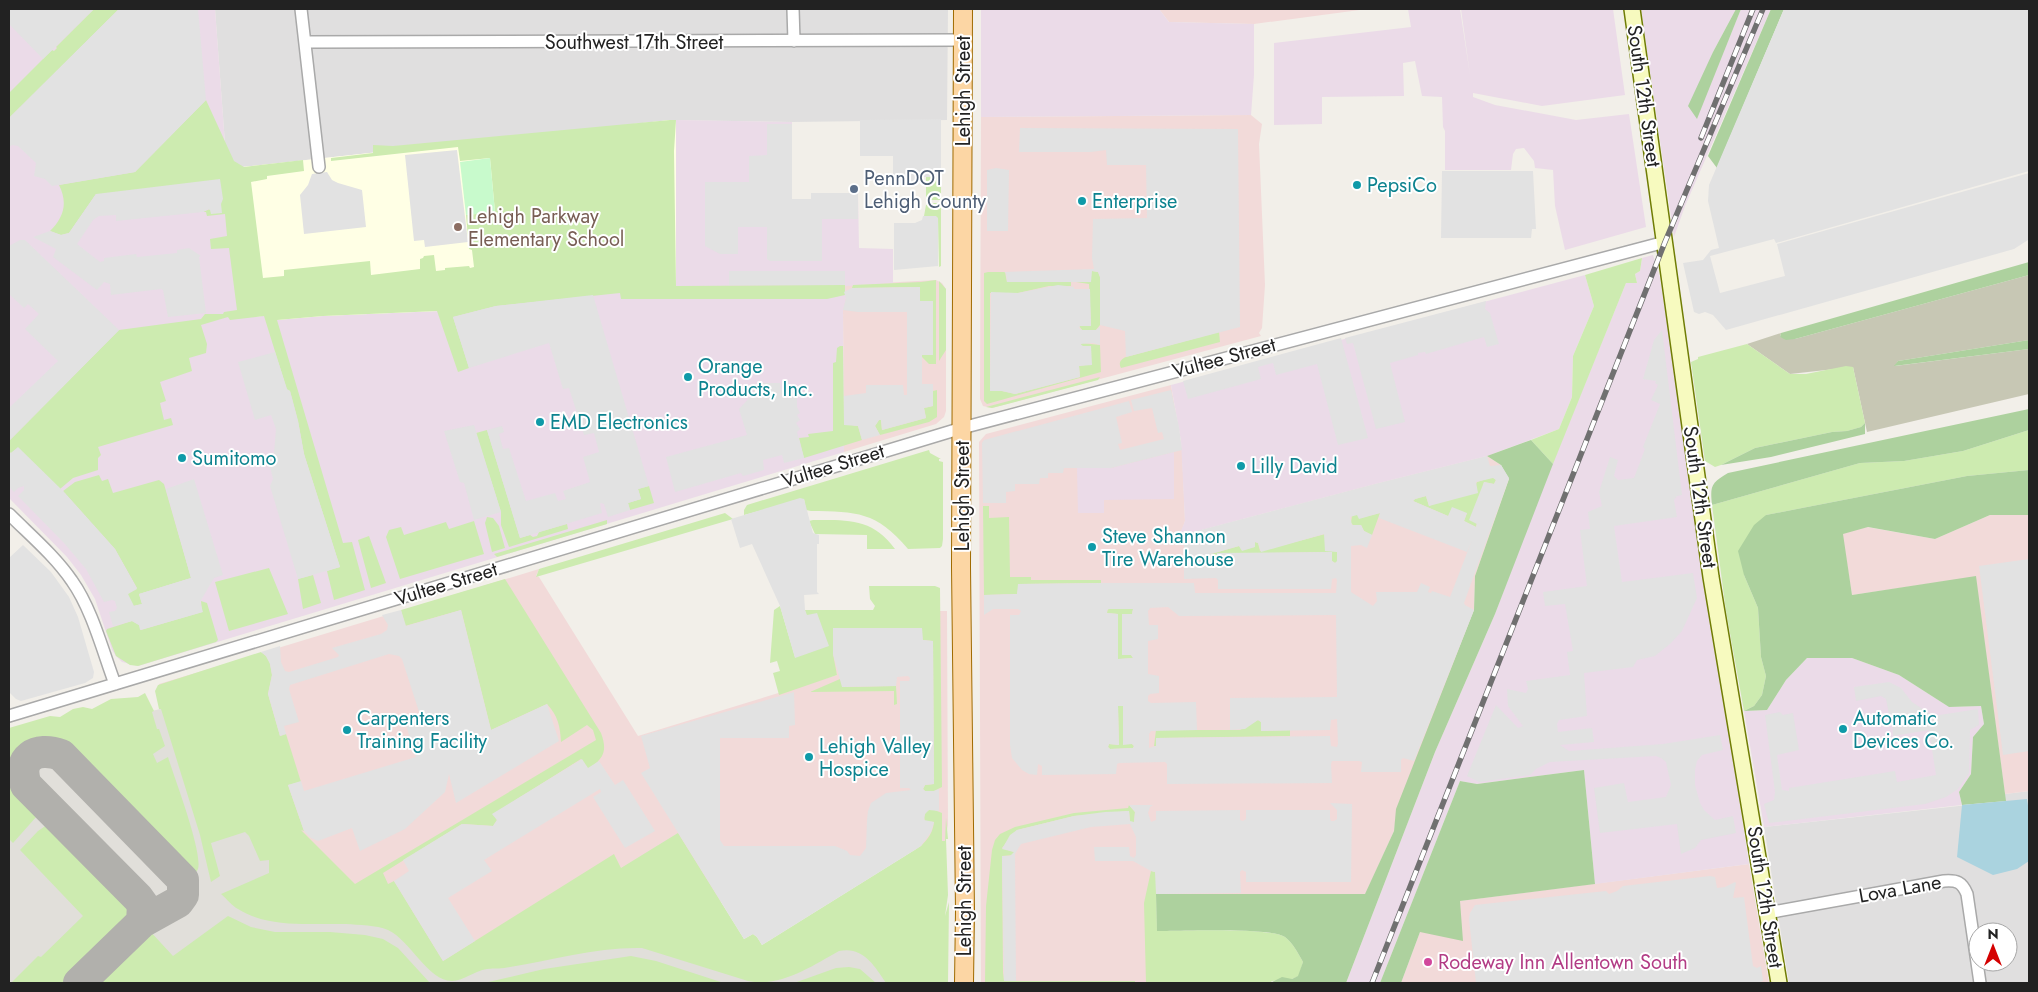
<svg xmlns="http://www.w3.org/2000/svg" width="2038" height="992" font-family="Jost,sans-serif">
<rect width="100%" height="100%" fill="#f2efe9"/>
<path fill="#e0dfdf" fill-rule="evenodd" d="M215 9H948L947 120 792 122 670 120 233 168 226 157Z
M2029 791V983H1789L1764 827 2005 801V794ZM1978 932H2008V962H1978Z"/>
<path fill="#f2dad9" d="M1159 9H1367L1254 24 1169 22Z
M1251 115 1262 124 1259 144 1265 285 1262 328 1259 333 1261 336 992 408 983 406 980 399 981 117Z
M936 280 942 283 946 289V411L944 417 936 424 844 452 843 310 845 285Z
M1171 385 1182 450 1185 521 1180 536 1375 484 1487 456 1501 465 1509 478 1475 576 1474 610 1397 809 1394 831 1365 895 1151 894 1149 983H981L979 442 986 434Z
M1990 515H2029V791L2005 794 1975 577 1852 595 1842 533 1867 527 1935 539Z
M539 569 536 576 539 577 638 736 837 675 819 611H947L948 825 945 841 447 976 161 692 159 684Z
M1749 864 1769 983H1401L1420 932 1460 901Z"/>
<path fill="#ebdbe8" d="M9 9H215L226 157 277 320 323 316 439 311 676 286V120L792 122V199H811V193H858L859 248 893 249V283L845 286 846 298 843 310 844 452 138 666 122 662 116 656 112 650 95 599 81 575 67 557 9 498Z
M981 9H1159L1169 22 1254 24V75L1251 115 981 117Z
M1408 9H1460L1470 75 1461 9H1613L1625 95 1542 106 1473 93V97L1495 105 1576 120 1629 114 1646 227 1565 250 1555 206 1553 170 1535 168 1534 161 1524 148 1516 149 1513 154 1511 170H1445V131L1443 127 1442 97 1422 96 1415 61 1403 63 1404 96 1322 97V124L1274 125V43L1411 27Z
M1641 9H1736L1713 52 1696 119 1741 9H1771L1685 206 1674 237Z
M1653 255 1660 278 1749 864 1595 884 1584 770 1477 784 1460 781 1380 983H1346L1435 752 1495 614 1540 494 1626 283H1637L1635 274 1640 271 1642 258Z
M1585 275 1594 306 1573 356 1572 397 1559 429 1487 456 1375 484 1179 536 1185 521 1181 441 1171 385Z
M1174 452V499L1104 500V513H1078L1077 468H1111Z
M1807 658H1852L1899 675 1949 707 1981 706 1984 724 1973 737 1971 774 1959 792 1962 805 1764 827 1744 711 1767 710 1786 680Z"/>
<path fill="#ffffe5" d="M670 120H676V291L621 292 439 311 323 316 277 320 275 315 252 317 233 168Z"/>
<path fill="#e1dfda" d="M165 708 447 976 678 833 758 964 937 842 936 983H9V743Z"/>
<path fill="#c7c7b4" d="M2029 275V340L1898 361 1895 366 2029 349V394L1867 432 1853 367 1790 374 1747 344 1781 333 1780 337 1795 339Z"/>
<path fill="#cdebb0" d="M94 9H119L9 118V93L52 50 54 51 57 48 56 47Z
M206 100 234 161 244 167 303 160 304 171 267 176V179L251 182 263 278 284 276V270L370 261 371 275 420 269V259L423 258 424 256 434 255 436 271 445 270V268L469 266 470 268 474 267 472 250 469 249 466 215 495 212 490 158 460 161 458 147 331 161V158L373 153V145L393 146 670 120H676L674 151 676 286 845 285V295L827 299H621L620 293 496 306 453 317 469 368 458 372 437 311 323 316 277 320 343 543 352 542 365 590 334 600 327 571 340 567 304 454 298 421 290 391 287 390 264 316 230 320 228 317 201 325 207 344 206 353 189 358 192 371 160 382 166 401 160 403 164 420 171 418 173 425 98 447 101 455 98 458V470L73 478 60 489 18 448 11 453 9 452V441L119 330 201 319 205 314H223L224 312 237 310 229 248 211 249 210 239 227 236 225 214 207 216 206 212H203L221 204 96 194 69 233 61 235 50 231C64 217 68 203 59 185L135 172Z
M926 177H941V200H929L926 197Z
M929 203H941V266L939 267 938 218 924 216 926 205Z
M1642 258 1640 271 1635 274 1637 283H1626L1553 464 1531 440 1559 429 1572 397 1573 356 1594 306 1585 275Z
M1092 271 1098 272 1100 277V325L1096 330H1082L1079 326 1091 325 1089 284 1076 282Z
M988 272H1005L1007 282H1071V286H1049L1018 293H990V391H1002L1015 394 1080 377 1079 366 1092 364 1083 346H1080L1082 343 1100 345 1101 372 987 404 984 401V273Z
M936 280V364H929L922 357V355H932L933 301H920V287L852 288 853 285 921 282Z
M939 281 946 289V350L939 361Z
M1219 332 1220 342 1121 368C1118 363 1121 359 1126 357Z
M1747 344 1790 374H1806L1846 366 1853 367 1865 423 1861 427 1847 431 1832 432 1755 448 1721 465 1715 467 1705 461 1691 362 1698 359V357Z
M840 346H843L844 424 858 426 862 440 804 458 799 438 809 437 808 434 833 431V363L836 362 837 348Z
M1100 377 1098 380 992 408 986 407Z
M937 390V417L929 422 880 435 875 426 879 420H881L882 430 926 418 924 408 933 406V391Z
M487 430 520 538 530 535 533 537 537 536 539 532 567 524 568 529 509 547 501 525V512L476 433Z
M2029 430V470L1967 476 1766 515 1744 575 1758 608 1761 657 1766 676 1762 695 1754 706 1744 711 1726 611 1712 505 1860 463 1904 461 1963 451Z
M929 450 930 453 941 459H939V461L943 462V539L942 546 940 548 908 549C876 511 857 512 811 511L806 510 804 499 744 515V510L747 505Z
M99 475 102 481 108 479 113 493 159 480 164 484 191 578 139 594 142 604 133 606 127 594 137 588 115 549 63 491 75 482Z
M1493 477 1496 480 1494 484 1484 482 1476 527 1464 521 1467 513 1448 516 1413 501 1415 499 1426 496 1429 506 1476 484 1477 482Z
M649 486 654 503 630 510 628 503 641 499 638 489Z
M983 506H989V518L1009 517 1010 577H1031V580H1101V583L1019 584 1017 594 984 595Z
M725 513 733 519 536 577 539 569Z
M1380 513 1372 535 1364 531 1361 525 1354 526 1351 523 1352 515H1358L1360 518Z
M487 517 493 518 499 526 505 548 492 552 485 523Z
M607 520V524L497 557 494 554Z
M813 520C847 520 873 518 895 549H867V535L815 534 809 521Z
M474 521 484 554 400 579 386 537 389 530 401 527 404 535 446 522 449 529Z
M1333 521 1336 522 1335 551 1337 552V562L1335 563 1332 561V552L1217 554V563L1212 564 1210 563 1211 554 1239 546 1242 550 1254 547 1255 542 1258 543 1260 551 1333 532 1331 524Z
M369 536 386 583 371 588 358 540Z
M269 568 288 614 229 631 215 582Z
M313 575 321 603 303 609 298 579Z
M505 579 601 733C608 752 603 759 588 769L581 759 493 814 497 820 493 826 462 824 383 873 388 884 394 881 443 961 614 854 621 868 678 833 744 939 753 934 757 937 762 945 921 846C928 839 933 832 934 822L925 821 924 817 926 811 932 809 942 813V841H945L946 818 948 839H946L948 895 945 916 949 902 948 983H886C874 965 863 946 839 951 812 966 780 988 748 981L642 948C596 947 554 960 510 967 502 969 495 968 487 969 474 971 463 981 452 981 428 981 410 940 388 930 376 925 359 925 346 924 311 923 270 929 238 909 232 906 227 899 221 894L269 873V860L260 861 249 836 245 832 211 843 220 876 211 882 200 835 161 709H159L155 691 158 685 261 652 266 656 270 663 272 675 268 694 280 736 286 734 301 782 288 785 304 831 301 830 355 884 596 740 593 730 587 725 561 742C560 726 558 716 547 704L491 730 461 610 405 626 401 610Z
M869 586H935L940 588 942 787 934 791H925L923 789 925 785 934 784 933 641 922 640 833 654 837 675 779 695 773 673 780 671 777 661 770 663 774 610 780 606 795 657 806 615 805 610H873L875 606 870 599Z
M201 601 207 603 218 640 216 642 138 666 130 665 116 656 106 631 107 629 132 621 139 625 141 630 202 612Z
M1108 609H1133L1132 614H1122V655H1131L1133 658 1118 659V614L1107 613Z
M840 679 843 687 896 686 897 704 894 705V691L810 692Z
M145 693 154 711 152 712 157 729H159L165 746 153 754 157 763 168 757C174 777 203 852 198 869 196 873 193 875 190 877L57 745C35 737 23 756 9 771V728L50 716 60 717 73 709 83 707 92 709 111 699 138 697Z
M1118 706H1123V744H1132L1134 746 1133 748 1110 749 1108 747 1109 744 1119 745Z
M1258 720 1261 722V731L1290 730V736L1156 738V746H1154L1156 730H1240Z
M9 774 45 811 37 816 13 843 9 839Z
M1129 805 1135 812 1134 822H1130L1129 811 1074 816 1017 830 1002 848 1014 852 1013 855 1002 856 1003 972 1004 981H1135V983H985L986 906 992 850 995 840 1000 834 1015 827 1074 813 1128 808Z
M54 820 127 893C132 907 132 914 126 928L69 983H11L38 956 41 957 83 916 20 850 38 831Z
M1151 871 1155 872 1156 874 1157 931C1180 931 1269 927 1285 937 1293 943 1298 953 1303 962L1299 976 1292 979 1272 981 1270 983H1146L1144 903Z
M228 916 251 927 275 932H330L365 935 383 939 398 948 430 983H92L148 929 173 956Z
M631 956 656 961 724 983H484L544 969Z
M849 967 860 969 876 983H794L836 968Z"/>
<path fill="#add19e" d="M1736 9H1741L1697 119 1688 106 1713 52Z
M1771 9H1784L1717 168 1708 156Z
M2029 262V275L1795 339 1786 340 1780 337 1781 333Z
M2029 340V349L1894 366 1898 361Z
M2029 409V430L1963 451 1904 461 1860 463 1712 505C1710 486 1711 483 1728 473Z
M1865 423V434L1771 457 1721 465 1755 448 1832 432 1847 431 1861 427Z
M1531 440 1553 464 1495 614 1435 752 1346 983H1270L1282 977 1292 979 1298 976 1303 962C1298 953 1293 943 1285 937 1270 927 1180 931 1157 931L1156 894H1365L1394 831 1396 809 1474 610 1475 576 1509 479 1501 465 1487 456Z
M2029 470V515H1990L1935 539 1868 527 1843 534 1852 595 1976 576 2006 801 1962 805 1959 792 1971 774 1973 737 1984 724 1981 706 1949 707 1899 675 1852 658H1807L1786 680 1767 710 1744 711 1754 706 1762 695 1766 676 1761 657 1758 608 1744 575 1738 551 1754 525 1766 515 1967 476Z
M1584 770 1595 884 1460 901 1463 941 1420 932 1401 983H1380L1460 781 1477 784Z"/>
<path fill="#c8facc" d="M490 158 495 212 466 215 460 162Z"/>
<path fill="#e2e2e2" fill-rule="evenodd" d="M9 9H94L43 59 9 24Z
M119 9H198L206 100 135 172 52 186 45 179 34 176 36 163 18 146 12 145 9 147V118Z
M1784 9H2029V171L1776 243 1774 239 1710 256 1720 293 1785 276 1777 244 2029 173 2028 240 2014 249 1726 330 1713 315 1705 312 1699 314 1694 312 1683 263 1703 260 1711 250 1719 248 1708 201 1709 185Z
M941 119V177H922L917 183H893V156H860V120Z
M767 124H792V199H811V193H858V219H822V261H770L767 259V227H738V254H720L705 246V182H749V156L767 155Z
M1020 128 1238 129 1240 327 1126 357 1125 331 1100 325V277L1098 272 1092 271 1091 282H1007L1006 273 1004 272 1094 269 1092 258 1093 219 1147 218 1146 165H1107L1106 150 1091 152H1019Z
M457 150 468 242 425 247 424 240 414 241 405 155Z
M996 168 1009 170 1008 231H987V170Z
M1442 171H1533L1536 229H1532L1531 238H1441Z
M327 172 332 180 338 183 362 190 366 227 304 234 300 195 308 185 312 174Z
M220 179 223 199 221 204 222 213 211 214 210 210 208 209 203 212 116 221V215L99 216 93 220 77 244 100 262 104 261V258L136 254 137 257 177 253V250L189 248 201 256 199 257 206 313 168 317 163 290 161 289 111 295 110 284 104 282 97 290 53 257 56 249 33 237 50 231 61 235 69 233 96 194Z
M923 216H936L938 218V266L894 270V223H915L922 220Z
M20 240H25L119 330 9 441V408L58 361 25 329 39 314 28 304 24 308 9 294V246Z
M729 271H845V285H729Z
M1058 285 1074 287V289H1090L1091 326H1080L1079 328 1082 330H1096L1100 327V345L1093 343 1080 344 1083 346H1091L1092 365 1079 366 1080 377 1015 394 1002 391H990L991 292 1018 293Z
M920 287V301H933V355H922V384H933V406L924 408 926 418 882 430 881 420H879L875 426 880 435 862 440 858 426 844 425V396L866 393V385H903L904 395H907V312H858L843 310 846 298 844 292 852 288Z
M593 295 649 486 638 489 641 499 628 503 630 510 608 517 604 504 601 503 600 504 602 513 520 538 487 430 502 426 504 432 499 434 503 449 509 448 526 501 555 493 558 501 566 499 563 491 590 482 583 457 599 452 594 433 584 435 569 388 563 389 549 343 469 368 453 317 496 306Z
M1486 301 1485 309 1490 313 1499 344 1487 347 1484 337 1426 354 1425 352 1418 353V355L1390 363 1405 422 1376 429 1353 343 1347 344 1345 338Z
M1662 330 1682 495 1677 496 1674 500 1677 517 1614 526 1622 582 1693 573 1697 598 1682 631 1671 643 1655 656 1637 660 1633 667 1584 673 1587 716 1559 720 1557 724 1558 732 1592 728 1594 742 1560 745 1569 751 1663 744 1720 735 1723 750 1702 755 1697 761 1695 770V785L1700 803 1704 810 1715 820 1733 816 1736 833 1701 840 1695 848 1681 854 1677 824 1600 833 1594 788 1624 783 1628 802 1666 797 1671 785 1666 762 1661 758 1656 756 1550 762 1536 769 1530 775 1479 782 1467 776 1496 705 1518 728 1523 726 1508 706 1507 689 1526 693 1528 689 1526 681 1570 675 1567 652 1573 651 1565 604 1545 606 1543 592 1587 586 1580 530 1590 529 1588 512 1602 506 1599 492 1610 457 1618 460 1614 476 1618 480 1634 478 1645 449 1643 447 1660 404 1651 400 1658 385 1655 383 1656 381 1643 379 1654 340Z
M1341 338 1368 438 1338 445 1317 364 1276 375 1273 363 1258 367 1261 379 1188 399 1183 381Z
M275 352 287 389 290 391 298 421 304 454 340 567 298 579 270 486 273 479 267 455 274 453 276 429 271 415 255 420 238 362Z
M758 383H780L781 390H797V407L800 413 797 415 800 420 796 423 800 429 797 432 804 458 784 463 782 455 763 460 764 470 743 476 741 473 675 492 666 457 747 435 739 409 754 393 752 386Z
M1171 390 1179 427 1182 450 1111 468H1064L1063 473H1048V478H1040L1039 484H1015V491L1006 492V503H983L982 443 984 440 1129 401 1132 412 1116 417 1122 443 1118 444 1120 450 1164 439 1162 432 1158 433 1152 408 1134 411 1131 400Z
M474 425 501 512 474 520 464 483 460 482 444 431Z
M18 447 63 491 115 549 137 589 128 594 134 606 142 604 139 594 191 578 166 489 194 479 223 575 214 578 200 602 203 612 140 630 139 625 132 621 113 626 109 612 115 611 117 608 115 601 112 600 104 602 86 569 64 543 18 496 24 490V486L18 488 14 492 9 487 10 476 9 452 11 453Z
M1487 456 1490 466 1501 465 1509 478 1464 603 1465 605 1474 610 1414 761 1403 758 1401 760V772H1361L1362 762 1359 761H1332L1331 764 1332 783 1167 784V764L1165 762 1119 763 1117 764 1116 774 1042 775V766L1038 764 1037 775 1029 774 1022 770 1012 758 1010 745V615H1019L1021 611 1018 609H993L984 615V595L1017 594 1018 584 1101 583H1194L1195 593H1336L1337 580 1336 578 1332 579 1331 589H1218V580L1216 578 1184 579V544H1193L1195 541 1193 532 1375 484ZM1493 478 1496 480 1494 484 1484 482 1469 520 1477 524 1476 527 1464 521 1467 513 1452 507 1448 516 1413 501 1415 499 1426 496 1429 506 1478 493 1476 482ZM1380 513 1379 518 1467 552 1472 540 1450 597 1432 591 1431 593 1428 592 1430 587 1421 583 1417 592H1376L1377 601 1373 606 1351 592V546L1361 545 1367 548 1372 535 1364 531 1361 525H1352L1350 517 1357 515 1359 519ZM1324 534 1325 551 1337 552V561L1335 563 1332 561V552L1217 553V563L1212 564 1210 563 1211 554 1239 546 1242 551 1255 547V542L1258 543 1261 552ZM1168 607 1179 616 1336 615 1337 697 1230 698V730L1245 729 1258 720 1261 722V731L1330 730 1331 720 1337 719 1338 744 1337 747 1331 746 1330 736 1156 738V746L1149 748V734L1151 731 1197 730 1196 702 1151 703 1148 701V696L1150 694 1159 693V676L1148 674V641L1158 639V625H1149L1148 611 1150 608ZM1109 609H1133L1132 614H1122V655H1131L1133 658 1118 659V614L1107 613V610ZM1118 706H1123V745L1132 744 1134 746 1133 748 1110 749 1108 747 1109 744 1119 745Z
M800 498 804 499 813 533 819 535V544H817V592L819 594 804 595 805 610 807 615 817 613 829 646 795 658 780 606 752 544 740 548 731 519Z
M23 545 51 572 69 597 78 617 94 672 93 678 85 683 21 701 16 699 9 692V558Z
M2029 559V751L2003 755 1979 566Z
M401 610 406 626 461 610 491 730 547 704 559 741 456 803 449 774 445 792 405 829 360 851 352 828 318 841 311 838 304 831 288 785 301 781 304 791 416 757 406 725 419 721 421 718 402 659 399 656 389 654 290 685 289 689 299 722 284 726 286 734 280 736 268 694 272 675 270 664 266 656 261 652 280 646 281 662 285 671 289 672 338 657 339 655 332 648 381 634 387 630 388 625 382 615Z
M833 628H922L923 640 933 641 934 784 925 785 923 789 925 791H934L939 789V811L929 810 925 814 924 820 934 822 931 832 921 846 762 945 757 937 753 934 744 939 641 773 650 768 641 736 794 692 795 725 789 726V738H720V840L724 846H835L847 851 850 855 860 856 866 848 867 820 868 811 871 803 886 793 911 790 909 788H900V681H909L910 678 908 676 897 677 896 686 842 687 833 654Z
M1889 682 1901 688 1912 702 1933 716 1978 709 1979 725 1970 730 1969 773 1958 789 1946 797 1925 804 1769 823 1764 804 1774 800 1775 792 1765 715 1780 712 1783 715 1793 713 1799 750 1777 755 1782 790 1789 791V788L1895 771 1897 782 1936 775 1929 730 1893 736 1892 719H1890L1886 699 1881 696 1856 701 1854 687Z
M582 759 588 768 599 761 615 785 623 780 655 831 625 848 593 797 601 792 600 789 484 860 492 871 448 898 475 941 443 961 394 881 409 871 403 860 462 824 493 826 497 820 492 814Z
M1330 803 1352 804 1351 882H1246V872L1242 870 1240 872 1241 893 1156 894 1155 872 1151 871 1133 861H1095L1094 847H1129L1130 856 1134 858 1136 855V837L1130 824 1091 827 1021 844 1015 854 1016 981H1004L1002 856H1010L1014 852 1002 849 1010 835 1017 830 1074 816 1105 812 1129 811 1130 821 1134 822 1135 812 1129 805H1153L1150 807 1148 813 1151 822 1156 820V811L1240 810V820L1243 821 1246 819V810H1330V818L1331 821H1334L1337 819V810Z
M1710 876 1715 877 1717 888 1725 887 1735 882 1736 883 1733 898 1744 897 1753 966 1757 968 1761 966 1763 981 1757 983H1476L1469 919 1470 913 1475 905 1606 891 1609 894 1617 891 1623 886Z"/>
<path fill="#aad3df" d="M2027 799 2029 812V861L2017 869 1993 875 1957 857 1962 805Z"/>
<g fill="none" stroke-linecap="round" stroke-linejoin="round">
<path stroke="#b1b0ac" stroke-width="32" d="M79 983 142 922 178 902 183 895V880L61 755C36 746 16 758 26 785L138 898 143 905 142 922"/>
<g stroke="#a9a9a9" stroke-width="14">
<path id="street" d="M301 9 319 167
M793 9 794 41
M305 42 963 40
M9 514C30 535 55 556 72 581 92 609 103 652 115 684
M9 716 962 428 1665 242
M1767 913 1944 881C1957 880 1962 882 1967 894L1980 983"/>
</g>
<g stroke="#707d05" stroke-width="18">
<path id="secondary" d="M1632 9 1711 577 1779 983"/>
</g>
<g stroke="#a06b00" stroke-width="20">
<path id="primary" d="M963 9 961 567 965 911 964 983"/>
</g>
<use href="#street" stroke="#fff" stroke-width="11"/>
<use href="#secondary" stroke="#f7fabf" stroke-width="15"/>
<use href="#primary" stroke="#fcd6a4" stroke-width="18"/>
<g stroke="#707070" stroke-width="5.5">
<path id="rail" d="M1701 138 1753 9
M1372 983 1665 242 1763 9"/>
</g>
<use href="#rail" stroke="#fff" stroke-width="4" stroke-dasharray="11" stroke-linecap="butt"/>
</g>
<g fill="#0f9aa8" stroke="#fff" stroke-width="2">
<circle cx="1357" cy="185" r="5"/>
<circle cx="1082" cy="201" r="5"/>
<circle cx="688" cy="377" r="5"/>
<circle cx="540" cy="422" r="5"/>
<circle cx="182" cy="458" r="5"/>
<circle cx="1241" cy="466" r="5"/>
<circle cx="1092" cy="547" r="5"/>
<circle cx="1843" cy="729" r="5"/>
<circle cx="347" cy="730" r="5"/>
<circle cx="809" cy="757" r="5"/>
</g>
<circle fill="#5c6f8a" stroke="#fff" stroke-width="2" cx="854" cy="189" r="5"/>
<circle fill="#8d6e63" stroke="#fff" stroke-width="2" cx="458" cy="227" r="5"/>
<circle fill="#d1479c" stroke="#fff" stroke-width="2" cx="1428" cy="962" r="5"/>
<g text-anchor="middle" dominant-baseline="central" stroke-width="4" stroke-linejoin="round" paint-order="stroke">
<g font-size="20" fill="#222" stroke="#fff">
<text x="634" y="42">Southwest 17th Street</text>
<text transform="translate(963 91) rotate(-90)">Lehigh Street</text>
<text transform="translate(1644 96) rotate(82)">South 12th Street</text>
<text transform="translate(1224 358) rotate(-15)">Vultee Street</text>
<text transform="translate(833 466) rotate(-17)">Vultee Street</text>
<text transform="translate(962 496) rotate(-90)">Lehigh Street</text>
<text transform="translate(1700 497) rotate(82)">South 12th Street</text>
<text transform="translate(446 584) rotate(-17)">Vultee Street</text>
<text transform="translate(1900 889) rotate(-10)">Lova Lane</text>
<text transform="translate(1765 897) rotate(81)">South 12th Street</text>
<text transform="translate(964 901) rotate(-90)">Lehigh Street</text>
</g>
<g font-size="20" fill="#4e5e75" stroke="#fff" text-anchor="start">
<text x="864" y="178">PennDOT<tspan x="864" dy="23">Lehigh County</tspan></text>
</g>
<g font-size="20" fill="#0d838f" stroke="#fff" text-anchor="start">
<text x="1367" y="185">PepsiCo</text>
<text x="1092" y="201">Enterprise</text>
<text x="698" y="366">Orange<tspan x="698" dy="23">Products, Inc.</tspan></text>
<text x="550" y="422">EMD Electronics</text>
<text x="192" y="458">Sumitomo</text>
<text x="1251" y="466">Lilly David</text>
<text x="1102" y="536">Steve Shannon<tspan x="1102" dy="23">Tire Warehouse</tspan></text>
<text x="357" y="718">Carpenters<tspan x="357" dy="23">Training Facility</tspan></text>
<text x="1853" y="718">Automatic<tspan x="1853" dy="23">Devices Co.</tspan></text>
<text x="819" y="746">Lehigh Valley<tspan x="819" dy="23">Hospice</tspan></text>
</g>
<g font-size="20" fill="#785e54" stroke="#fff" text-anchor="start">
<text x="468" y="216">Lehigh Parkway<tspan x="468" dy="23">Elementary School</tspan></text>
</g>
<g font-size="20" fill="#b23c85" stroke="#fff" text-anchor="start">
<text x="1438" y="962">Rodeway Inn Allentown South</text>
</g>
</g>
<rect width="2038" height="992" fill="none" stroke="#222222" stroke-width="20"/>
<g transform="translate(1993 947)"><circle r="24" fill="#ffffff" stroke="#a7a7a7"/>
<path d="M0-4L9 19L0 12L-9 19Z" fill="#d40000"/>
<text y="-8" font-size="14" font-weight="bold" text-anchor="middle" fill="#222222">N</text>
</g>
</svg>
